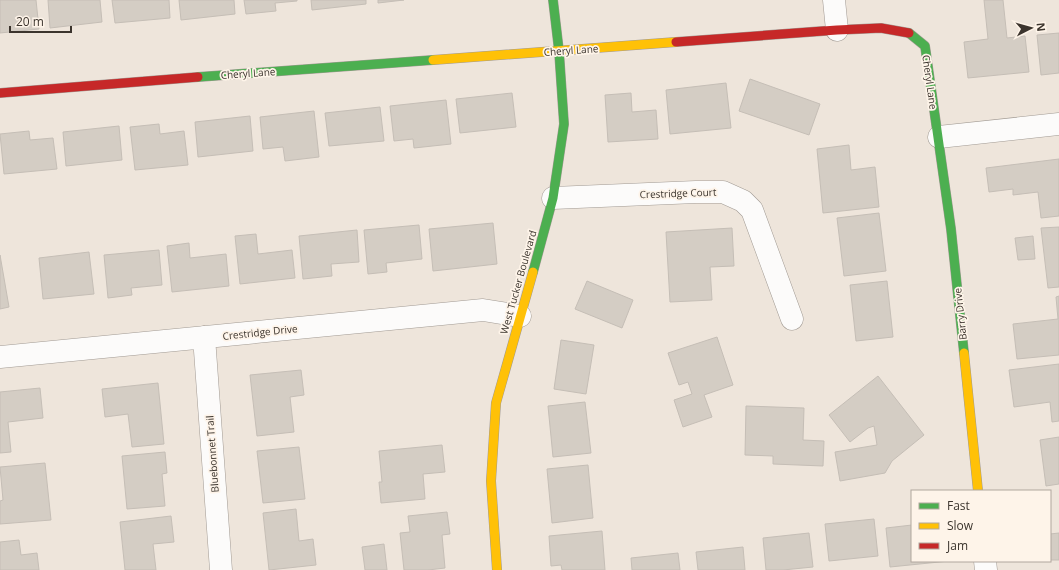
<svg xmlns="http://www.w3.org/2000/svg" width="1059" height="570" font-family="'Open Sans',sans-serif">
<rect width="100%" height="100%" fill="#eee5db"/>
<path fill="#d4cdc4" stroke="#c5beb6" d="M0 0H36L39 29 0 33Z
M48 0H100L102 22 50 28Z
M112 0H169L170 18 115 23Z
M179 0H234L235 14 181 20Z
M244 0H297V1L275 3 276 11 246 14Z
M311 0H366V4L312 10Z
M378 0H404L378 3Z
M984 0H1003L1007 38 1025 36 1029 72 968 78 964 42 988 39Z
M1059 33V73L1041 75 1037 35Z
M750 79 820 104 809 135 739 111Z
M726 83 731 128 670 134 666 90Z
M512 93 516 127 460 133 456 99Z
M631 93 632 112 656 110 658 139 608 142 605 95Z
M446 100 451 144 414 148 413 139 394 141 390 106Z
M380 107 384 141 329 146 325 113Z
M314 111 319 157 285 161 283 147 263 149 260 117Z
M250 116 253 151 198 157 195 122Z
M159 124 160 134 184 131 188 165 135 170 130 127Z
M119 126 122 160 66 166 63 132Z
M29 131 30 140 53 138 57 169 4 174 0 134Z
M849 145 851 170 875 167 879 207 823 213 817 149Z
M1059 159V216L1041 218 1038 192 1013 195V189L989 192 986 168Z
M879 213 886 271 844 276 837 218Z
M493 223 497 264 433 271 429 229Z
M419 225 422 259 386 263 387 272 368 274 364 230Z
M1059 227V287L1048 288 1041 228Z
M732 228 734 266 710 267 712 300 670 302 666 232Z
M357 230 359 262 331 264 332 276 303 279 299 236Z
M256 234 258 254 292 250 295 278 240 284 235 236Z
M1033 236 1035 259 1018 260 1015 238Z
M189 243 190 258 226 254 229 286 172 292 167 246Z
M159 250 162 285 131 288 132 295 108 298 104 255Z
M89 252 94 294 43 299 39 258Z
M0 255 9 307 0 309Z
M587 281 633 300 622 328 575 309Z
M887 281 893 337 856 341 850 285Z
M1059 296V355L1017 359 1013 324 1058 319 1056 297Z
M717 337 733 385 704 395 712 417 683 427 674 400 692 394 688 382 679 385 668 353Z
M561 340 594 345 586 394 554 389Z
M1059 364V421L1052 422 1050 402 1014 407 1009 370Z
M301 370 304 395 290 397 294 432 257 436 250 375Z
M878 376 924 435 892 461 885 473 840 481 835 452 877 445 874 426 868 428 850 442 829 415Z
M158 383 164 444 132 447 128 414 105 417 102 389Z
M40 388 43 418 8 422 11 452 0 453V392Z
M585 402 591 453 553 457 548 406Z
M746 406 804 408 803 440 824 441 823 466 773 464V456L745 455Z
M1059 437V484L1046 486 1040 440Z
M442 445 445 472 423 474 425 499 381 503 379 482H382L379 451Z
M299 447 305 499 263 503 257 451Z
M165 452 167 473 162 474 165 506 127 509 122 456Z
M45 463 51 520 0 524V501L3 500 0 467Z
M588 465 593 518 552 523 547 469Z
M296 509 299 541 313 539 316 565 269 570 263 513Z
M447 512 450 534 442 535 445 568 428 570H404L400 533 410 532 408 516Z
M171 516 174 542 153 544 156 570H125L120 522Z
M874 519 878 556 829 561 825 524Z
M912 525V561H949L890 567 886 528Z
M602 531 605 570H562L561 565 551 566 549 536Z
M809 533 813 567 783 570H766L763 538Z
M1059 533V560H1050V534Z
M19 540 21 555 37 553 39 570H0V542Z
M384 544 387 570H365L362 547Z
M743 547 745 570H698L696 552Z
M678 553 680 570H632L631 558Z"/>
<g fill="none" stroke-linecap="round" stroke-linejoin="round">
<g stroke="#a19a93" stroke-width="23">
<path id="street" d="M834 0 837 30
M939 137 1059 124
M553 198 696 192H723L743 201 752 210 792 319
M204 337 221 570
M0 357 483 310 520 316
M985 561 986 570"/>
</g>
<g stroke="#a19a93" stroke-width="10">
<path id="fast" d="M909 33 925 46 951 229 964 353
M198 77 433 60
M533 272 553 198 564 124 559 51 553 0"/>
</g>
<g stroke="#a19a93" stroke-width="10">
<path id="slow" d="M433 60 676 42
M964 353 978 491
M497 570 491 481 496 403 533 272"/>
</g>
<g stroke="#a19a93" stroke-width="10">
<path id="jam" d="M676 42 837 30 881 28 909 33
M0 93 198 77"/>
</g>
<use href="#street" stroke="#fcfbfa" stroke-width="22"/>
<use href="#fast" stroke="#4caf50" stroke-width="9"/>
<use href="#slow" stroke="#ffc107" stroke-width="9"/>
<use href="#jam" stroke="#c62828" stroke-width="9"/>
</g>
<g text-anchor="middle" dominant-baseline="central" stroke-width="3.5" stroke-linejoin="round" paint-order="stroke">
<g font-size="10" fill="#3b342d" stroke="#fef4e9">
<text transform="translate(571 50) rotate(-4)">Cheryl Lane</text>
<text transform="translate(248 73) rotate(-4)">Cheryl Lane</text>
<text transform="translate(930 82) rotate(82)">Cheryl Lane</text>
<text transform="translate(678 193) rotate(-2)">Crestridge Court</text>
<text transform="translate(518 282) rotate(-74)">West Tucker Boulevard</text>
<text transform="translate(960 314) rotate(-96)">Barry Drive</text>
<text transform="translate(260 332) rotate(-6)">Crestridge Drive</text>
<text transform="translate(212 454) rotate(-94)">Bluebonnet Trail</text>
</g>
</g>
<rect x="911" y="490" width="140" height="72" fill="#fef4e9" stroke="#b0a79e"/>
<rect x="919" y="503" width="20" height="6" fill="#4caf50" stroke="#b0a79e"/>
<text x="947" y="510" font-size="12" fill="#3b342d">Fast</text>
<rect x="919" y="523" width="20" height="6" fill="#ffc107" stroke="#b0a79e"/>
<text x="947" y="530" font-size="12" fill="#3b342d">Slow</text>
<rect x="919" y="543" width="20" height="6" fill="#c62828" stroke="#b0a79e"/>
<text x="947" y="550" font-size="12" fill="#3b342d">Jam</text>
<g transform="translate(1031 28) rotate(84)" stroke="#fef4e9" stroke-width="3" paint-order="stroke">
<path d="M0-3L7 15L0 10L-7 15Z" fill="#3b342d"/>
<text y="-6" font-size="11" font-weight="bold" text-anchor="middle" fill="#3b342d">N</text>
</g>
<path d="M10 26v6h61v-6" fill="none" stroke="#3b342d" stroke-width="2"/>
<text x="16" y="26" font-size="12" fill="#3b342d" stroke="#fef4e9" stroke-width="3" paint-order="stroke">20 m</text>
</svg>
